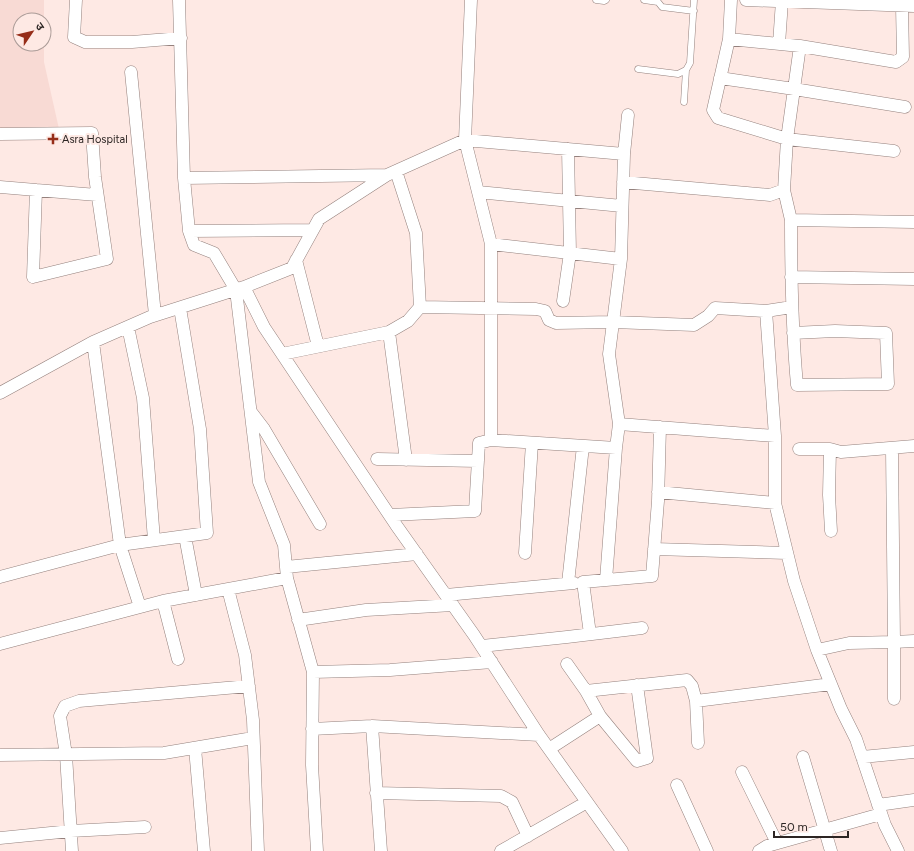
<svg xmlns="http://www.w3.org/2000/svg" width="914" height="851" font-family="Figtree,'Noto Sans Devanagari',sans-serif">
<rect width="100%" height="100%" fill="#fee9e4"/>
<path fill="#f8dad4" d="M0 0H44V20H20V44H44V62L59 129H0Z"/>
<g fill="none" stroke-linecap="round" stroke-linejoin="round">
<g stroke="#94817d" stroke-width="7">
<path id="lane" d="M596 0 604 1 606 0
M644 0 658 2 662 7 694 11
M638 69 678 74 686 70 690 63 694 0
M684 102 686 70"/>
</g>
<g stroke="#94817d" stroke-width="13">
<path id="street" d="M76 0 74 37 85 42H132L181 38
M179 0 184 178 387 175
M471 0 465 140 491 244V440L616 448 619 424 775 436
M731 0 729 39 800 46 787 139 894 151
M746 0 914 6
M779 44 782 1
M800 46 896 62 903 57 902 6
M131 72 155 315
M720 78 794 89 905 107
M0 134 92 133 95 177 107 259 33 277 36 190 0 187
M624 154 628 115
M184 178 189 231 194 245 214 253 236 290 259 482 284 545 287 578
M623 182 770 195 784 190 787 139 718 118 713 110 729 39
M36 190 97 195
M784 190 791 220 914 222
M478 192 622 206
M791 220C791 275 792 330 797 385L888 384 886 333 835 331 793 333
M189 231 313 230
M491 244 621 259
M296 260 318 346
M791 277 914 279
M563 301 570 253 568 149
M420 307 536 309 545 311 549 320 556 323 613 322 694 325 708 316 715 308 766 311
M792 307 766 311 775 436V503L794 581 817 650 841 709 856 739 885 825 898 851
M128 327 143 398 154 540
M389 332 406 460
M282 354 389 332 408 321 420 307 416 233 396 171
M0 393 93 342
M251 412 264 429 320 524
M619 424 609 354 621 259 624 154 465 140 387 175 319 219 292 268 244 287 264 327 396 525 474 635 539 735 622 851
M892 448 894 642 914 641
M799 449H830L841 452 914 446
M830 449 829 495 831 531
M377 459 478 461
M658 492 775 503
M390 515 475 511 479 443 491 440
M185 536 196 595
M654 549 787 553
M525 553 532 443
M286 567 417 554
M0 577 120 545 93 342 150 317 244 287
M606 580 616 448
M568 583 583 446
M228 589 245 655 253 720 258 851
M446 595 574 583
M163 601 178 659
M140 607 120 545 207 533 200 429 180 308
M298 620 366 610 453 605
M590 634 583 582 652 576 658 501 660 427
M0 644 163 601 287 578 313 672 390 670 492 662
M482 646 567 637 642 628
M817 650 849 643 894 642V699
M313 672 312 765 317 851
M586 691 687 680 692 686 696 701
M600 716 637 761 647 758 637 685
M372 726 381 851
M312 729 372 726 539 735
M698 743 696 701 831 684
M195 748 204 851
M549 749 600 716 586 691 567 664
M0 755 164 753 253 738
M803 757 831 851
M862 757 914 752
M742 772 777 843
M677 785 707 851
M376 793 501 796 512 802 528 836
M878 805 914 800
M0 838 71 831 145 827
M72 851 66 755 60 716 65 706 79 701 249 686
M501 851 587 802
M759 851 767 846 881 814"/>
</g>
<use href="#lane" stroke="#fff" stroke-width="6"/>
<use href="#street" stroke="#fff" stroke-width="12"/>
</g>
<path fill="#962d19" stroke="#fee9e4" stroke-width="1.5" d="M51 133h4v4h4v4h-4v4h-4v-4h-4v-4h4z"/>
<g text-anchor="middle" dominant-baseline="central" stroke-width="4" stroke-linejoin="round" paint-order="stroke">
<g font-size="11" fill="#2c2523" stroke="#fee9e4" text-anchor="start">
<text x="62" y="139">Asra Hospital</text>
</g>
</g>
<g transform="translate(32 32) rotate(55)"><circle r="19" fill="#fee9e4" stroke="#aa9b97"/>
<path d="M0-3L7 15L0 10L-7 15Z" fill="#962d19"/>
<text y="-6" font-size="11" font-weight="bold" text-anchor="middle" fill="#2c2523">उ</text>
</g>
<path d="M774 831v6h74v-6" fill="none" stroke="#2c2523" stroke-width="2"/>
<text x="780" y="831" font-size="12" fill="#2c2523" stroke="#fee9e4" stroke-width="3" paint-order="stroke">50 m</text>
</svg>
